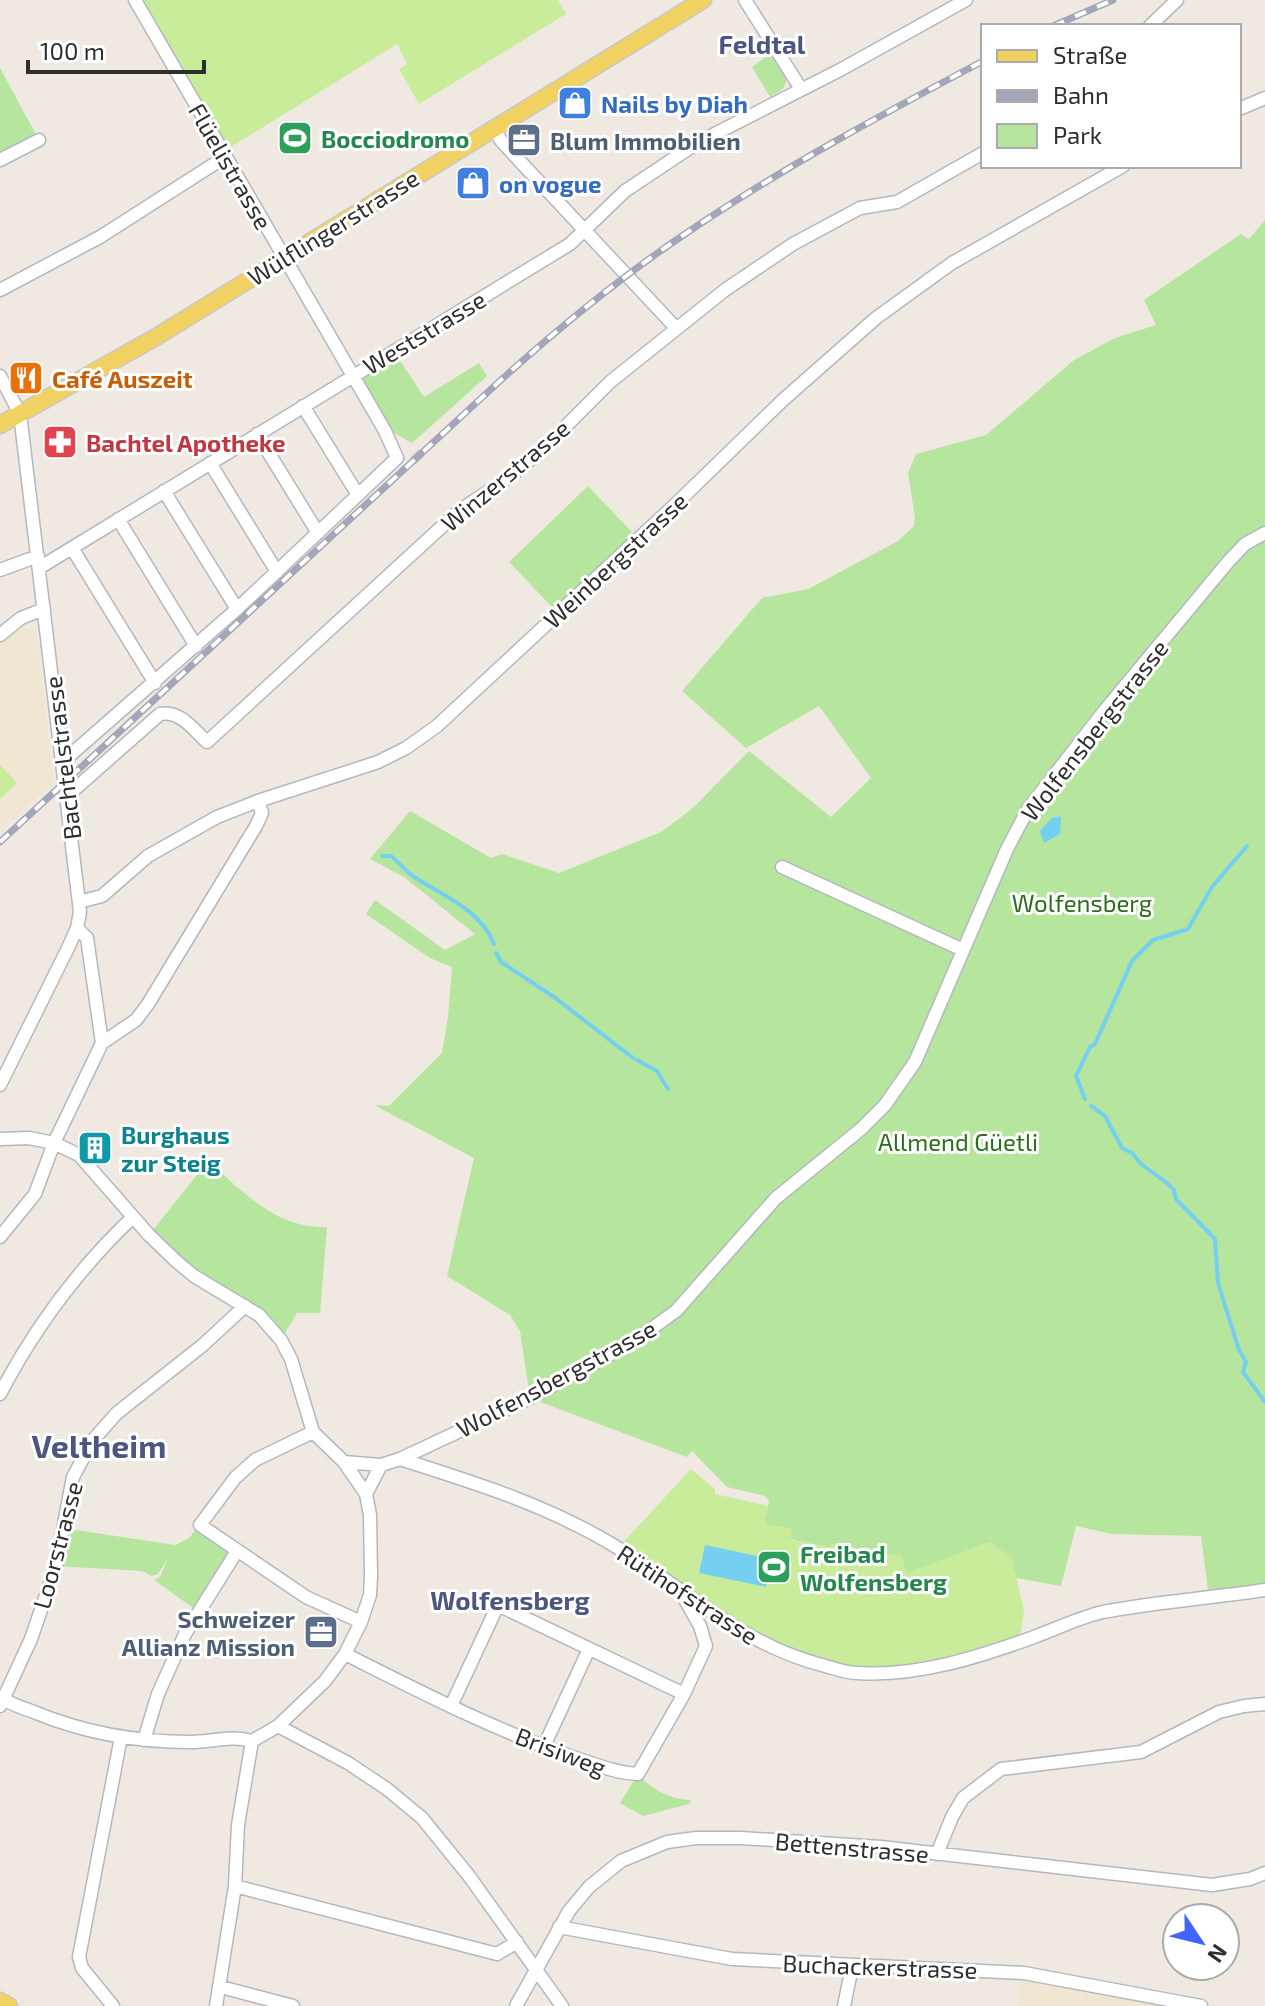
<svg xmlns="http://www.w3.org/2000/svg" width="1265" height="2006" font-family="'Exo 2',sans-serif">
<rect width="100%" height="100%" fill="#efe9e1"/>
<path fill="#f0e6d1" d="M21 618 22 627 31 629 36 627 54 782 0 831V635Z
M1024 1973 1201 2006H1019Z"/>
<path fill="#b6e59e" d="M772 52 787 79 783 89 770 97 752 67Z
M0 68 39 140 0 160Z
M1265 220V1590L1209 1598 1201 1536 1112 1534 1076 1526 1061 1586 1016 1578 1012 1560 990 1542 906 1574 901 1556 832 1545 831 1548 789 1539 764 1524 769 1501 765 1496 727 1487 692 1451 687 1457 530 1398 520 1331 510 1315 447 1276 474 1158 374 1105 389 1106 442 1053 448 1017 452 967 430 958 366 914 375 900 445 950 475 934 404 877 370 859 410 811 491 858 502 854 559 873 661 832 693 808 749 751 831 817 871 778 819 706 746 748 682 691 762 598 808 589 898 541 914 526 915 518 908 473 916 454 986 435 1074 360 1115 338 1156 325 1144 300 1241 234 1249 239Z
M397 356 424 397 479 363 487 376 412 443 386 428 360 383 362 377Z
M588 486 634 534 553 608 509 562Z
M208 1161C243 1192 277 1229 327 1227L320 1313H297L281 1340 259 1315 194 1276 149 1235Z
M200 1525 237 1551 196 1610 154 1580 160 1577 168 1558 158 1574 151 1576 142 1571 56 1566 63 1528 175 1545 189 1538Z
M638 1774C651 1789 671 1800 691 1800L689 1804 643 1816 620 1803Z"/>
<path fill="#c9ec9a" d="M135 0H558L566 14 419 104 399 69 407 64 397 44 223 152Z
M0 765 17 783 0 799Z
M691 1469 715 1489V1494L768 1506 764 1523 792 1529 790 1540 831 1548 832 1545 902 1556 906 1573 990 1542 1012 1560 1024 1610 1019 1643 956 1662 854 1673 758 1642 618 1548Z"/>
<path fill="#75cff0" d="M1061 816 1060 834 1044 843 1040 831 1052 818Z
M705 1545 771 1559 766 1587 699 1573Z"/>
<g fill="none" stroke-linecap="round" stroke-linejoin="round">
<path stroke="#75cff0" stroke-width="4" d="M382 856H391C399 862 405 871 414 877 442 895 481 910 494 944
M496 953 501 962 554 997 633 1058
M637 1060 657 1071 668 1089
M1085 1099 1076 1076 1090 1047 1095 1044 1132 961 1153 940 1188 929 1212 887 1247 846
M1091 1106 1105 1116 1122 1148 1132 1153 1141 1164 1167 1183 1174 1190 1176 1199 1215 1239 1218 1283 1239 1350 1246 1362 1243 1372 1265 1402"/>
<path stroke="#c8c4bd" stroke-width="12" stroke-dasharray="12 6" stroke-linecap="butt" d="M414 454 420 460"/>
<g stroke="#b4b7c1" stroke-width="15">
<path id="minor" d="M745 0 801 89
M1150 26 1177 0
M1239 109 1265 98
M493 128 502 142 676 328
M0 160 39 140
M0 290 100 237 225 157
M0 376 20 414 80 912 77 928 68 948 0 1085
M303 406 358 495
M257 434 318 533
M210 463 277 572
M164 491 237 609
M118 519 196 646
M72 548 155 683
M39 568 570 244 625 191 697 143 840 70 966 0
M0 570 38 556
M0 635 21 618 44 609
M62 759 68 757 237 609 397 458 385 431 135 0
M67 796 160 714C180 710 193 729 207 742L460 510 507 479 544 448 610 382 725 290 793 244 860 208 897 202 983 153
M782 867 963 950
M79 902 102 896 148 856 217 817 258 801 378 762 406 748 437 726 679 501 783 400 876 318 952 263 1123 166
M77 928 87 938 102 1043
M0 1139 29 1138 54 1143 79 1155 149 1235 176 1261 194 1276 259 1315 281 1340 291 1359 313 1432 344 1462 381 1465
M0 1237 35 1194 54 1143 102 1043 136 1020 148 1004 256 826 262 813 258 801
M0 1394C35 1327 78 1269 133 1217
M313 1432 255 1460 235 1478 200 1525 306 1597 361 1622
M400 1459C476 1483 550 1506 618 1548 686 1590 743 1645 822 1665 833 1668 846 1673 857 1673 917 1677 979 1657 1034 1637 1056 1629 1080 1617 1103 1612 1156 1602 1211 1598 1265 1590
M344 1462 366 1494
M345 1654C419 1691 494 1730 573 1757 595 1764 615 1773 638 1774L684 1694 706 1646 700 1626 683 1596
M0 1697C10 1704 22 1708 34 1712 84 1733 137 1742 191 1742 212 1742 232 1735 252 1741
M0 1706 31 1639 56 1566 73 1477 93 1440 117 1413 203 1345 245 1306
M451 1706 497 1607 500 1606 684 1694
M278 1726 348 1763 387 1789 422 1818 469 1876 562 2006
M144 1740 158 1694 185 1634 237 1551
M544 1746 589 1649
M937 1854 952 1817 963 1798 1001 1769 1141 1752 1219 1712 1244 1706 1265 1704
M235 1886 497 1954 517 1942
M559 1927 732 1959 1024 1973 1201 2006
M221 1987 293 2006
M113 2006 82 1968 79 1957 121 1737
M216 2006 235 1886 238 1825 252 1741 278 1726 325 1681 345 1654 361 1622 370 1595 371 1576 370 1515 366 1494 381 1465 400 1459 530 1398 633 1342 676 1311 776 1198 861 1129 885 1105 915 1062 1007 849 1028 809 1105 710 1228 562 1245 544 1265 533
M516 2006 569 1911 589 1887 621 1861 667 1842 696 1838H741L881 1847 1212 1885 1250 1879 1265 1873
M844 2006 852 1967"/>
</g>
<g stroke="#c9c9c9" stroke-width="19">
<path id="major" d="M0 425 156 337 703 0
M0 2001 9 2006"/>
</g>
<use href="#minor" stroke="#fff" stroke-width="12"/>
<use href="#major" stroke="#f2d163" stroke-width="16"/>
<g stroke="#a3a6b8" stroke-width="7">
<path id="rail" d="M1053 26 1113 0
M0 842 502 379C561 326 622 276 688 232 782 168 883 114 983 61"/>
</g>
<use href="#rail" stroke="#fff" stroke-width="4" stroke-dasharray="12" stroke-linecap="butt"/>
</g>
<defs>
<g id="shop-square" transform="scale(1.8)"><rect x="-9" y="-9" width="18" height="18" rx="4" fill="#3f7fe0" stroke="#fff"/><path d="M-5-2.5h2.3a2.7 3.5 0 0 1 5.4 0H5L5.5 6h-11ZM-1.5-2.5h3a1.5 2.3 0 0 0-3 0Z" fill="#fff"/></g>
<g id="stadium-square" transform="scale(1.8)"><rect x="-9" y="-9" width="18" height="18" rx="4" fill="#2e9e5b" stroke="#fff"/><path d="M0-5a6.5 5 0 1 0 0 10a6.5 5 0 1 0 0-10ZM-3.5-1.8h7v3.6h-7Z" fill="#fff"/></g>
<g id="office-square" transform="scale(1.8)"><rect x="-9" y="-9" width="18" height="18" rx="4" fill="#5c6f8a" stroke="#fff"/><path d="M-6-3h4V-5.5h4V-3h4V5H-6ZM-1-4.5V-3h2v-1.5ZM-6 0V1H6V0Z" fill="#fff"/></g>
<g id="restaurant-square" transform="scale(1.8)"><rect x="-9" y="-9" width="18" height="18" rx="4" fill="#e8710a" stroke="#fff"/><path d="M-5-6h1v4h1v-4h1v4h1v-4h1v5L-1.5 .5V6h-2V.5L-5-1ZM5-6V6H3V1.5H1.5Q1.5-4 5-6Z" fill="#fff"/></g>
<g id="pharmacy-square" transform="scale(1.8)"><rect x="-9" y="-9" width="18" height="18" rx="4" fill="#e0444e" stroke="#fff"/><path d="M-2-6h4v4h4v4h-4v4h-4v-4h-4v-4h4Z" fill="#fff"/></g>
<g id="building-square" transform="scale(1.8)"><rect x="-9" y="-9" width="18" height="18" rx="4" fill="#0f9aa8" stroke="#fff"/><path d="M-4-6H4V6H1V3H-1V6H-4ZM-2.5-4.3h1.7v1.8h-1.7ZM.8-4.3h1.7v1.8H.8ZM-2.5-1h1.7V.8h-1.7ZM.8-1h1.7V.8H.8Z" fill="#fff"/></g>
</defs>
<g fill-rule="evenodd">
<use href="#shop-square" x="575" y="103"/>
<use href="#stadium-square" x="295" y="138"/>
<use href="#office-square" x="524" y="140"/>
<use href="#shop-square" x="473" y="183"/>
<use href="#restaurant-square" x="26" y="378"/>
<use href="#pharmacy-square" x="60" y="442"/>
<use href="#building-square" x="95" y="1148"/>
<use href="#stadium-square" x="774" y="1567"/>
<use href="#office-square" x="321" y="1632"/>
</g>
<g text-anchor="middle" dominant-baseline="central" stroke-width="6" stroke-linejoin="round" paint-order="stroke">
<g font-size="24" font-weight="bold" fill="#366cbe" stroke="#fff" text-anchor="start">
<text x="601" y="103">Nails by Diah</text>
<text x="499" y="183">on vogue</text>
</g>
<g font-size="24" font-weight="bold" fill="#27864d" stroke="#fff" text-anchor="start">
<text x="321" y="138">Bocciodromo</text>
<text x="800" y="1553">Freibad<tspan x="800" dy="28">Wolfensberg</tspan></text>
</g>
<g font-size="24" font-weight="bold" fill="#4e5e75" stroke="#fff" text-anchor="start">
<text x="550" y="140">Blum Immobilien</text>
<text x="295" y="1618" text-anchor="end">Schweizer<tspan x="295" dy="28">Allianz Mission</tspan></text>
</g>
<g font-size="24" fill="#2e2e2e" stroke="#fff">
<text transform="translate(231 166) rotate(60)">Flüelistrasse</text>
<text transform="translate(333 227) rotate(-32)">Wülflingerstrasse</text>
<text transform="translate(424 332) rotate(-31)">Weststrasse</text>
<text transform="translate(505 475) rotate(-40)">Winzerstrasse</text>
<text transform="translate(615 560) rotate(-43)">Weinbergstrasse</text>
<text transform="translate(1094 730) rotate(-52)">Wolfensbergstrasse</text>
<text transform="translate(62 758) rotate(-97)">Bachtelstrasse</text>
<text transform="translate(556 1378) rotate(-28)">Wolfensbergstrasse</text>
<text transform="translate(57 1545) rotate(-75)">Loorstrasse</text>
<text transform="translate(688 1594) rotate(33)">Rütihofstrasse</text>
<text transform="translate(561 1751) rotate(21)">Brisiweg</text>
<text transform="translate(852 1847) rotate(5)">Bettenstrasse</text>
<text transform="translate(880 1966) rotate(2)">Buchackerstrasse</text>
</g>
<g font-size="24" font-weight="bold" fill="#c56008" stroke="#fff" text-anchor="start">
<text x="52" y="378">Café Auszeit</text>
</g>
<g font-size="24" font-weight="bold" fill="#be3a42" stroke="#fff" text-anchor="start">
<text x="86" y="442">Bachtel Apotheke</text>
</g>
<g font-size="24" fill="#2c6e1b" stroke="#fff">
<text x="1082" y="902">Wolfensberg</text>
<text x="958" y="1141">Allmend Güetli</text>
</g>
<g font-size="24" font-weight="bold" fill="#0d838f" stroke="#fff" text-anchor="start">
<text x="121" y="1134">Burghaus<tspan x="121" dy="28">zur Steig</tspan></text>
</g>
<g font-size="26" font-weight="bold" fill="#4d5680" stroke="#fff">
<text x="762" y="43">Feldtal</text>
<text x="510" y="1599">Wolfensberg</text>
</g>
<g font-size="32" font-weight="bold" fill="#4d5680" stroke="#fff">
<text x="99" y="1445">Veltheim</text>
</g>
</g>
<rect x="981" y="24" width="260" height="144" fill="#ffffff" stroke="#ababab" stroke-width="2"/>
<rect x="997" y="50" width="40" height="12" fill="#f2d163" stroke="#ababab" stroke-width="2"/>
<text x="1053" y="64" font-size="24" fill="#2e2e2e">Straße</text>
<rect x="997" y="90" width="40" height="12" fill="#a3a6b8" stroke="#ababab" stroke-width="2"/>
<text x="1053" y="104" font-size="24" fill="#2e2e2e">Bahn</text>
<rect x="997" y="124" width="40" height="24" fill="#b6e59e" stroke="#ababab" stroke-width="2"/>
<text x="1053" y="144" font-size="24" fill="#2e2e2e">Park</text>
<g transform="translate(1201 1942) rotate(125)"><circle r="38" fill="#ffffff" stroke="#ababab" stroke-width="2"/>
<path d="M0-6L14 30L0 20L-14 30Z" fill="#4264fb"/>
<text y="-12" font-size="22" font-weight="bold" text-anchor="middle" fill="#2e2e2e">N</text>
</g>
<path d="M28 60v12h176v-12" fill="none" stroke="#2e2e2e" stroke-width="4"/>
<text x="40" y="60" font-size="24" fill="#2e2e2e" stroke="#ffffff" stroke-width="6" paint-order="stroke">100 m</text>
</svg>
